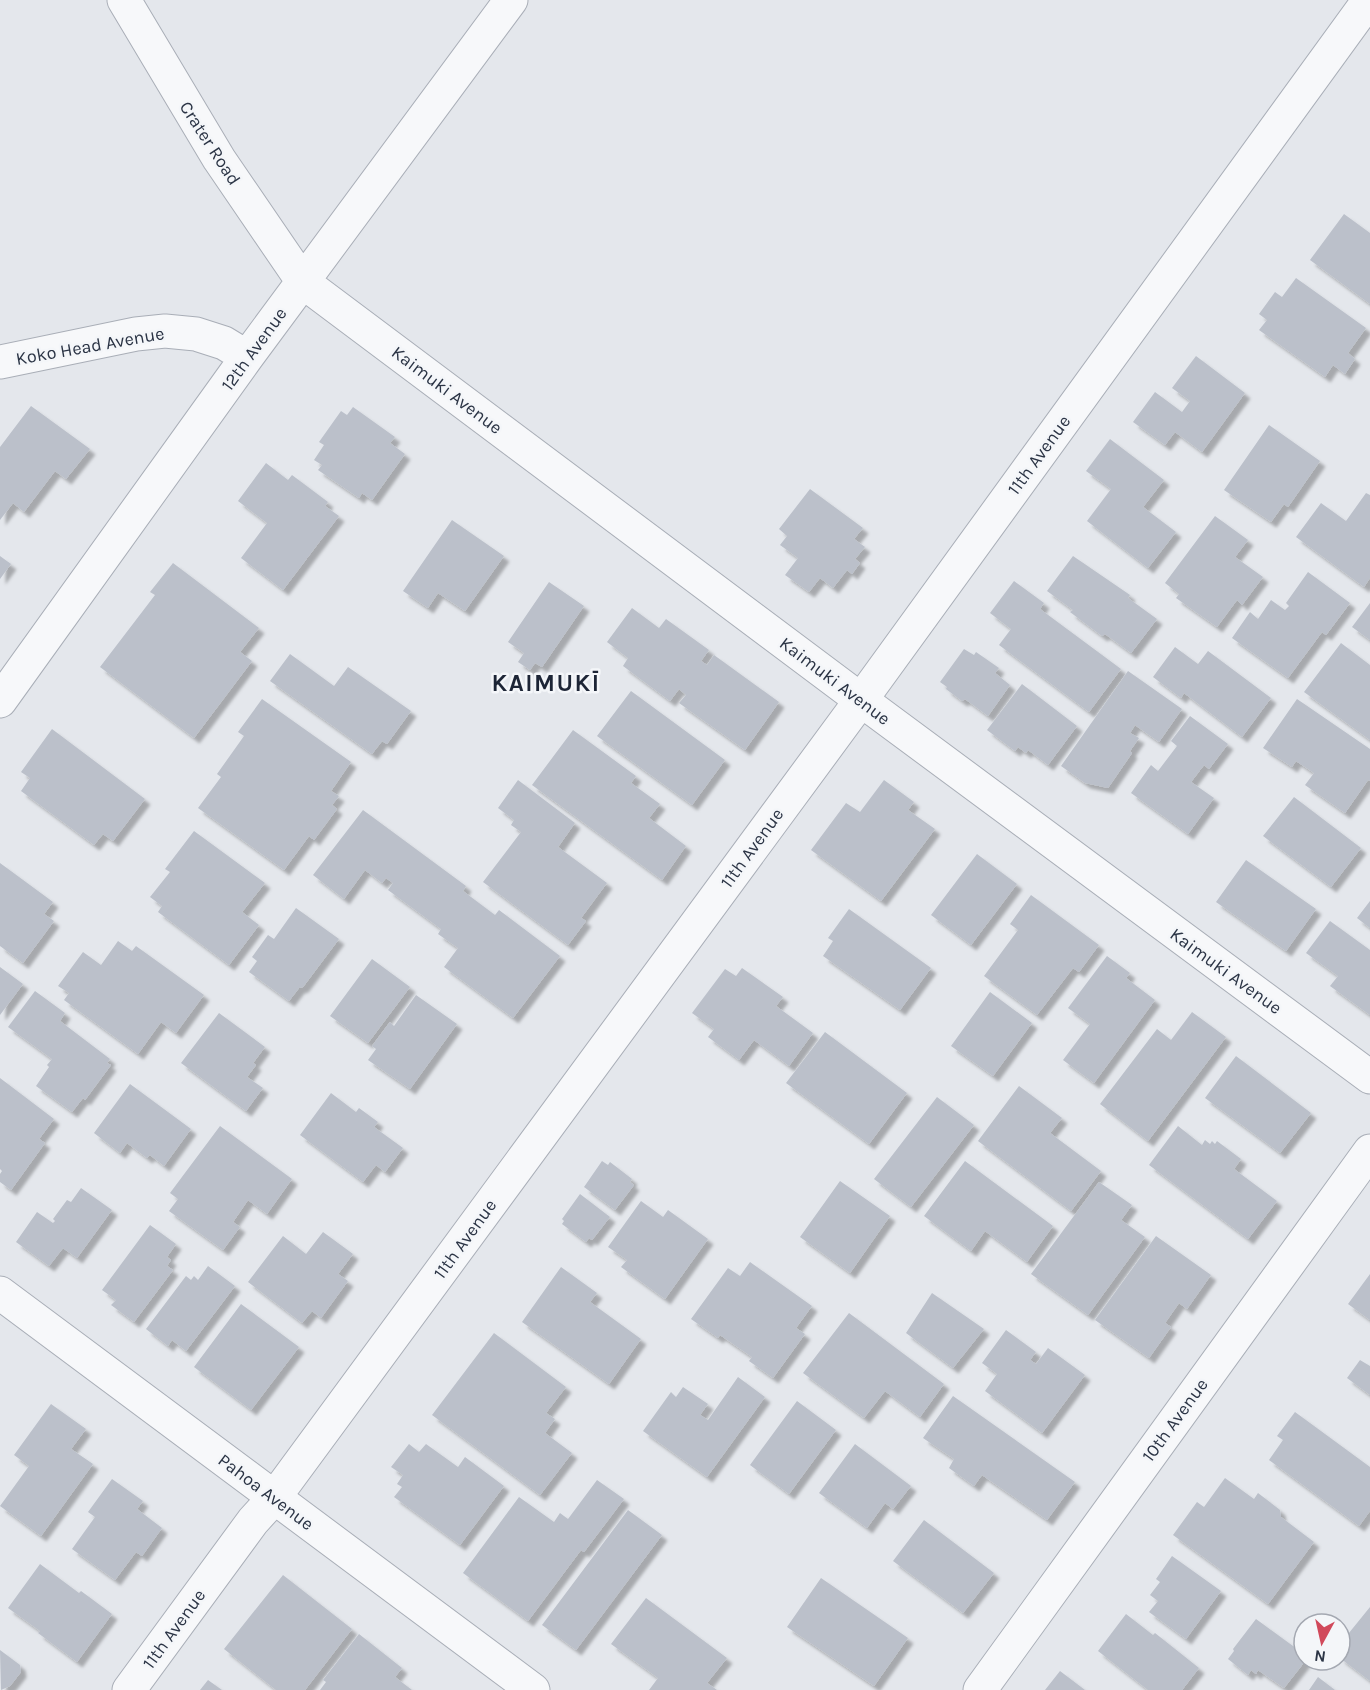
<svg xmlns="http://www.w3.org/2000/svg" width="1370" height="1690" font-family="Karla,sans-serif">
<defs>
<filter id="shadow"><feDropShadow dx="5.5" dy="5.5" stdDeviation="1.5" flood-color="#0004"/></filter>
</defs>
<rect width="100%" height="100%" fill="#e4e7ec"/>
<path fill="#bbc0ca" filter="url(#shadow)" d="M1344 214 1370 233V304L1310 260Z
M1296 278 1366 328 1348 353 1355 359 1345 374 1333 365 1325 377 1259 330 1267 320 1259 314 1275 292 1282 297Z
M1196 356 1245 393 1202 452 1175 432 1165 445 1133 422 1155 392 1182 412 1190 401 1172 388Z
M31 406 90 449 66 479 55 471 24 512 13 503 0 520V447Z
M353 407 395 437 390 443 405 454 372 500 362 493 359 498 318 470 322 465 314 460 324 445 319 442 341 411 347 415Z
M1269 425 1320 461 1288 507 1284 504 1271 522 1224 490Z
M1110 439 1164 480 1143 507 1176 532 1148 568 1087 521 1111 489 1086 471Z
M266 463 288 480 292 475 328 502 325 506 339 516 283 590 241 558 267 523 238 501Z
M810 489 863 528 854 539 865 547 855 559 860 563 852 574 847 570 833 588 820 578 809 592 785 575 798 558 780 545 787 536 779 529Z
M1366 493 1370 495V578L1364 587 1296 537 1321 503 1346 521Z
M1215 516 1248 540 1235 557 1263 577 1242 605 1237 600 1217 627 1176 598 1179 594 1165 583Z
M452 520 504 556 465 611 438 593 428 608 403 591Z
M0 556 11 564 0 579Z
M1073 556 1130 595 1128 598 1157 619 1131 653 1105 634 1102 636 1070 612 1073 610 1047 591Z
M173 563 259 628 240 652 252 661 194 738 100 667 155 595 150 592Z
M1308 572 1350 603 1326 635 1322 632 1288 678 1232 638 1250 612 1258 619 1271 600 1285 610 1289 606 1286 603Z
M1014 581 1044 603 1040 609 1121 669 1089 712 999 645 1011 629 990 613Z
M549 582 584 606 542 667 535 663 530 670 518 662 524 653 508 642Z
M1370 603V640L1352 627Z
M632 608 659 628 666 619 709 650 701 661 707 665 714 655 779 702 745 750 679 703 686 695 679 689 670 701 623 666 628 658 607 642Z
M1341 643 1370 665V740L1304 692Z
M1175 647 1198 664 1208 651 1271 698 1242 737 1184 693 1181 698 1153 677Z
M964 649 974 655 976 652 999 668 995 673 1010 685 988 716 965 699 962 701 946 689 947 687 940 682Z
M290 654 334 686 348 667 411 711 387 744 382 741 372 754 270 681Z
M1128 671 1182 709 1159 742 1135 725 1130 733 1139 738 1130 751 1132 753 1108 788 1085 783 1061 766Z
M1022 684 1077 726 1048 765 1028 750 1026 753 1018 747 1015 751 987 730Z
M631 691 725 760 692 805 597 736Z
M262 699 351 762 331 791 339 796 332 805 337 809 314 840 309 836 284 870 198 808 221 777 217 774 244 736 238 732Z
M1297 699 1370 749V781L1368 780 1345 813 1305 785 1314 773 1296 761 1292 767 1263 748Z
M1190 716 1228 744 1209 769 1204 765 1191 782 1214 798 1188 834 1131 793 1151 765 1158 771 1177 746 1171 741Z
M52 729 145 799 113 841 103 834 94 845 21 791 30 778 21 772Z
M573 730 636 776 631 783 660 804 649 818 686 846 662 880 532 785Z
M518 780 575 823 558 847 607 883 581 918 586 921 568 945 483 882 521 832 511 825 514 820 498 808Z
M884 780 914 802 908 810 935 829 881 901 811 850 846 803 860 812Z
M1294 797 1361 848 1331 887 1263 836Z
M363 810 466 886 463 891 495 915 499 910 560 956 513 1018 444 967 458 948 438 934 441 929 388 890 393 883 386 878 382 883 365 870 344 899 313 875Z
M194 831 265 883 242 912 259 925 229 965 158 912 162 906 150 897 170 872 165 869Z
M977 854 1017 884 971 945 931 915Z
M1246 860 1316 909 1286 951 1216 902Z
M0 863 53 902 44 914 54 921 23 963 0 946Z
M1031 895 1099 945 1079 972 1073 968 1037 1015 984 976 1018 930 1010 924Z
M1370 901V928L1357 918Z
M296 908 339 939 303 987 299 988 289 1001 249 972 257 961 252 957 268 935 274 939Z
M849 909 931 968 900 1010 823 956 833 941 828 938Z
M1330 921 1370 950V1015L1330 986 1338 976 1306 953Z
M118 941 132 951 136 946 204 995 176 1033 161 1022 138 1054 64 1000 69 993 58 986 83 952 101 965Z
M1107 956 1130 973 1126 978 1155 1000 1094 1083 1063 1060 1090 1024 1068 1008Z
M372 959 410 987 368 1043 330 1016Z
M0 967 23 984 0 1015Z
M742 968 783 997 776 1006 813 1033 789 1066 754 1040 739 1060 708 1037 714 1029 692 1013 725 969 736 976Z
M35 991 65 1013 60 1021 110 1059 107 1063 111 1065 85 1100 83 1098 72 1112 36 1086 49 1067 47 1065 52 1059 8 1027Z
M990 992 1032 1023 993 1076 951 1046Z
M416 995 457 1024 410 1089 368 1060 376 1049 372 1046 390 1022 394 1026Z
M1192 1012 1226 1037 1148 1141 1100 1104 1157 1029 1171 1040Z
M219 1013 265 1047 253 1063 256 1065 247 1077 263 1088 246 1111 181 1063Z
M825 1032 907 1093 869 1144 786 1083Z
M1236 1056 1311 1113 1280 1153 1205 1098Z
M0 1078 54 1119 39 1139 45 1143 11 1190 0 1182V1174L2 1171 0 1169Z
M130 1084 191 1129 164 1166 150 1155 147 1158 127 1143 120 1153 94 1133Z
M1019 1086 1062 1118 1050 1133 1101 1171 1071 1211 978 1141Z
M331 1093 356 1112 359 1108 378 1122 374 1127 403 1148 385 1172 376 1165 363 1182 300 1135Z
M937 1097 974 1125 911 1207 874 1179Z
M220 1126 292 1179 267 1214 248 1200 233 1222 240 1227 223 1250 169 1211 178 1199 170 1193Z
M1178 1126 1202 1145 1205 1140 1210 1144 1212 1141 1215 1144 1217 1141 1241 1159 1234 1169 1277 1201 1248 1239 1149 1165Z
M602 1161 608 1165 610 1162 632 1179 630 1182 634 1185 615 1210 584 1187Z
M965 1161 1053 1226 1027 1262 985 1231 971 1251 924 1216Z
M840 1181 890 1216 850 1273 800 1237Z
M1099 1182 1132 1205 1121 1220 1145 1237 1088 1315 1031 1274Z
M81 1188 112 1210 77 1258 63 1248 49 1266 16 1242 37 1212 53 1223 55 1221 53 1219 67 1200 71 1202Z
M580 1194 610 1217 592 1240 589 1238 586 1242 562 1224 564 1221 562 1219Z
M641 1201 663 1217 668 1210 708 1239 665 1299 621 1267 627 1260 608 1247Z
M150 1225 176 1244 167 1257 171 1260 167 1266 173 1270 134 1322 111 1305 116 1300 102 1290Z
M323 1232 353 1254 338 1274 348 1281 321 1318 312 1311 302 1323 248 1282 283 1236 306 1254Z
M1156 1236 1211 1275 1187 1309 1179 1303 1165 1323 1171 1327 1149 1358 1095 1320Z
M750 1262 812 1306 796 1328 805 1334 773 1378 749 1361 752 1357 720 1335 718 1338 691 1319 728 1268 740 1276Z
M208 1266 235 1286 186 1351 172 1340 168 1346 146 1329 186 1276 191 1280 194 1276 198 1280Z
M561 1267 597 1293 590 1302 641 1339 609 1384 522 1322Z
M1370 1274V1320L1348 1304Z
M932 1293 984 1329 953 1368 906 1333Z
M241 1304 299 1347 251 1410 194 1367Z
M849 1313 944 1384 920 1417 885 1391 864 1418 803 1373Z
M1006 1330 1036 1352 1030 1360 1036 1364 1048 1348 1085 1375 1042 1433 985 1391 997 1374 982 1363Z
M494 1333 566 1387 546 1413 555 1419 545 1433 572 1453 540 1495 432 1415Z
M1360 1360 1370 1366V1395L1347 1378Z
M738 1377 765 1397 707 1477 643 1431 671 1392 676 1397 683 1387 708 1404 700 1415 708 1420Z
M953 1396 1075 1482 1047 1520 982 1475 974 1486 949 1468 954 1459 923 1438Z
M797 1401 836 1430 789 1494 750 1465Z
M51 1404 86 1429 71 1449 93 1464 41 1536 0 1506 29 1466 14 1455Z
M1295 1412 1370 1467V1511L1359 1526 1269 1460 1283 1440 1277 1436Z
M409 1444 419 1452 426 1444 458 1467 465 1457 504 1486 460 1545 394 1497 402 1487 397 1484 403 1475 391 1467Z
M855 1444 911 1486 893 1509 885 1503 867 1528 819 1493Z
M1225 1478 1254 1499 1258 1493 1280 1510 1281 1517 1314 1542 1268 1604 1173 1535 1197 1502 1204 1507Z
M112 1479 143 1501 137 1509 162 1528 142 1556 136 1552 115 1580 72 1549 95 1517 88 1512Z
M597 1480 624 1499 584 1552 581 1550 528 1621 463 1573 519 1497 554 1522 560 1513 568 1519Z
M628 1510 662 1535 576 1650 542 1625Z
M924 1520 994 1573 963 1613 893 1561Z
M1172 1556 1221 1591 1186 1639 1149 1612 1158 1601 1150 1595 1160 1582 1156 1579Z
M40 1564 79 1593 81 1591 112 1614 77 1662 38 1633 40 1631 8 1608Z
M283 1575 352 1629 305 1690H276L224 1649Z
M821 1578 908 1638 874 1686 787 1627Z
M646 1598 727 1658 707 1683 717 1690H649L658 1678 611 1644Z
M1370 1607V1681L1340 1658V1644Z
M1126 1614 1153 1635 1155 1633 1199 1668 1182 1690H1148L1098 1651Z
M1256 1619 1304 1654V1660H1306L1284 1688 1258 1670 1256 1674 1251 1670 1248 1675 1228 1659 1234 1651 1233 1649Z
M359 1634 402 1668 395 1677 412 1690H320L326 1682 323 1680Z
M0 1650 20 1665 21 1672 10 1686 1 1690Z
M1060 1671 1085 1690H1045Z
M1318 1677 1335 1690H1309Z
M208 1680 222 1690H200Z"/>
<g fill="none" stroke-linecap="round" stroke-linejoin="round">
<g stroke="#a9aeb7" stroke-width="35">
<path id="minor" d="M124 0 219 159 303 282 861 700 1370 1077
M0 362 136 334 165 331 196 334 224 343 247 357
M0 701 247 357 511 0
M0 1293 533 1690
M129 1690 253 1521 274 1498 861 700 1369 0
M980 1690 1370 1151"/>
</g>
<use href="#minor" stroke="#f7f8fa" stroke-width="33"/>
</g>
<g text-anchor="middle" dominant-baseline="central" stroke-width="5" stroke-linejoin="round" paint-order="stroke">
<g font-size="18" fill="#2b3445" stroke="#f4f6f9">
<text transform="translate(210 143) rotate(57)">Crater Road</text>
<text transform="translate(90 346) rotate(-10)">Koko Head Avenue</text>
<text transform="translate(254 349) rotate(-54)">12th Avenue</text>
<text transform="translate(447 390) rotate(37)">Kaimuki Avenue</text>
<text transform="translate(1039 455) rotate(-54)">11th Avenue</text>
<text transform="translate(835 681) rotate(37)">Kaimuki Avenue</text>
<text transform="translate(752 848) rotate(-54)">11th Avenue</text>
<text transform="translate(1226 971) rotate(36)">Kaimuki Avenue</text>
<text transform="translate(465 1239) rotate(-54)">11th Avenue</text>
<text transform="translate(1175 1420) rotate(-54)">10th Avenue</text>
<text transform="translate(266 1492) rotate(37)">Pahoa Avenue</text>
<text transform="translate(174 1629) rotate(-54)">11th Avenue</text>
</g>
<g font-size="24" font-weight="bold" letter-spacing="1.5" fill="#1d2536" stroke="#f4f6f9">
<text x="546" y="683">KAIMUKĪ</text>
</g>
</g>
<g transform="translate(1322 1642) rotate(188)"><circle r="28" fill="#f4f6f9" stroke="#a4a8b1" stroke-width="1.5"/>
<path d="M0-4.5L10 22L0 15L-10 22Z" fill="#d1495b"/>
<text y="-9" font-size="16" font-weight="bold" text-anchor="middle" fill="#2b3445">N</text>
</g>
</svg>
